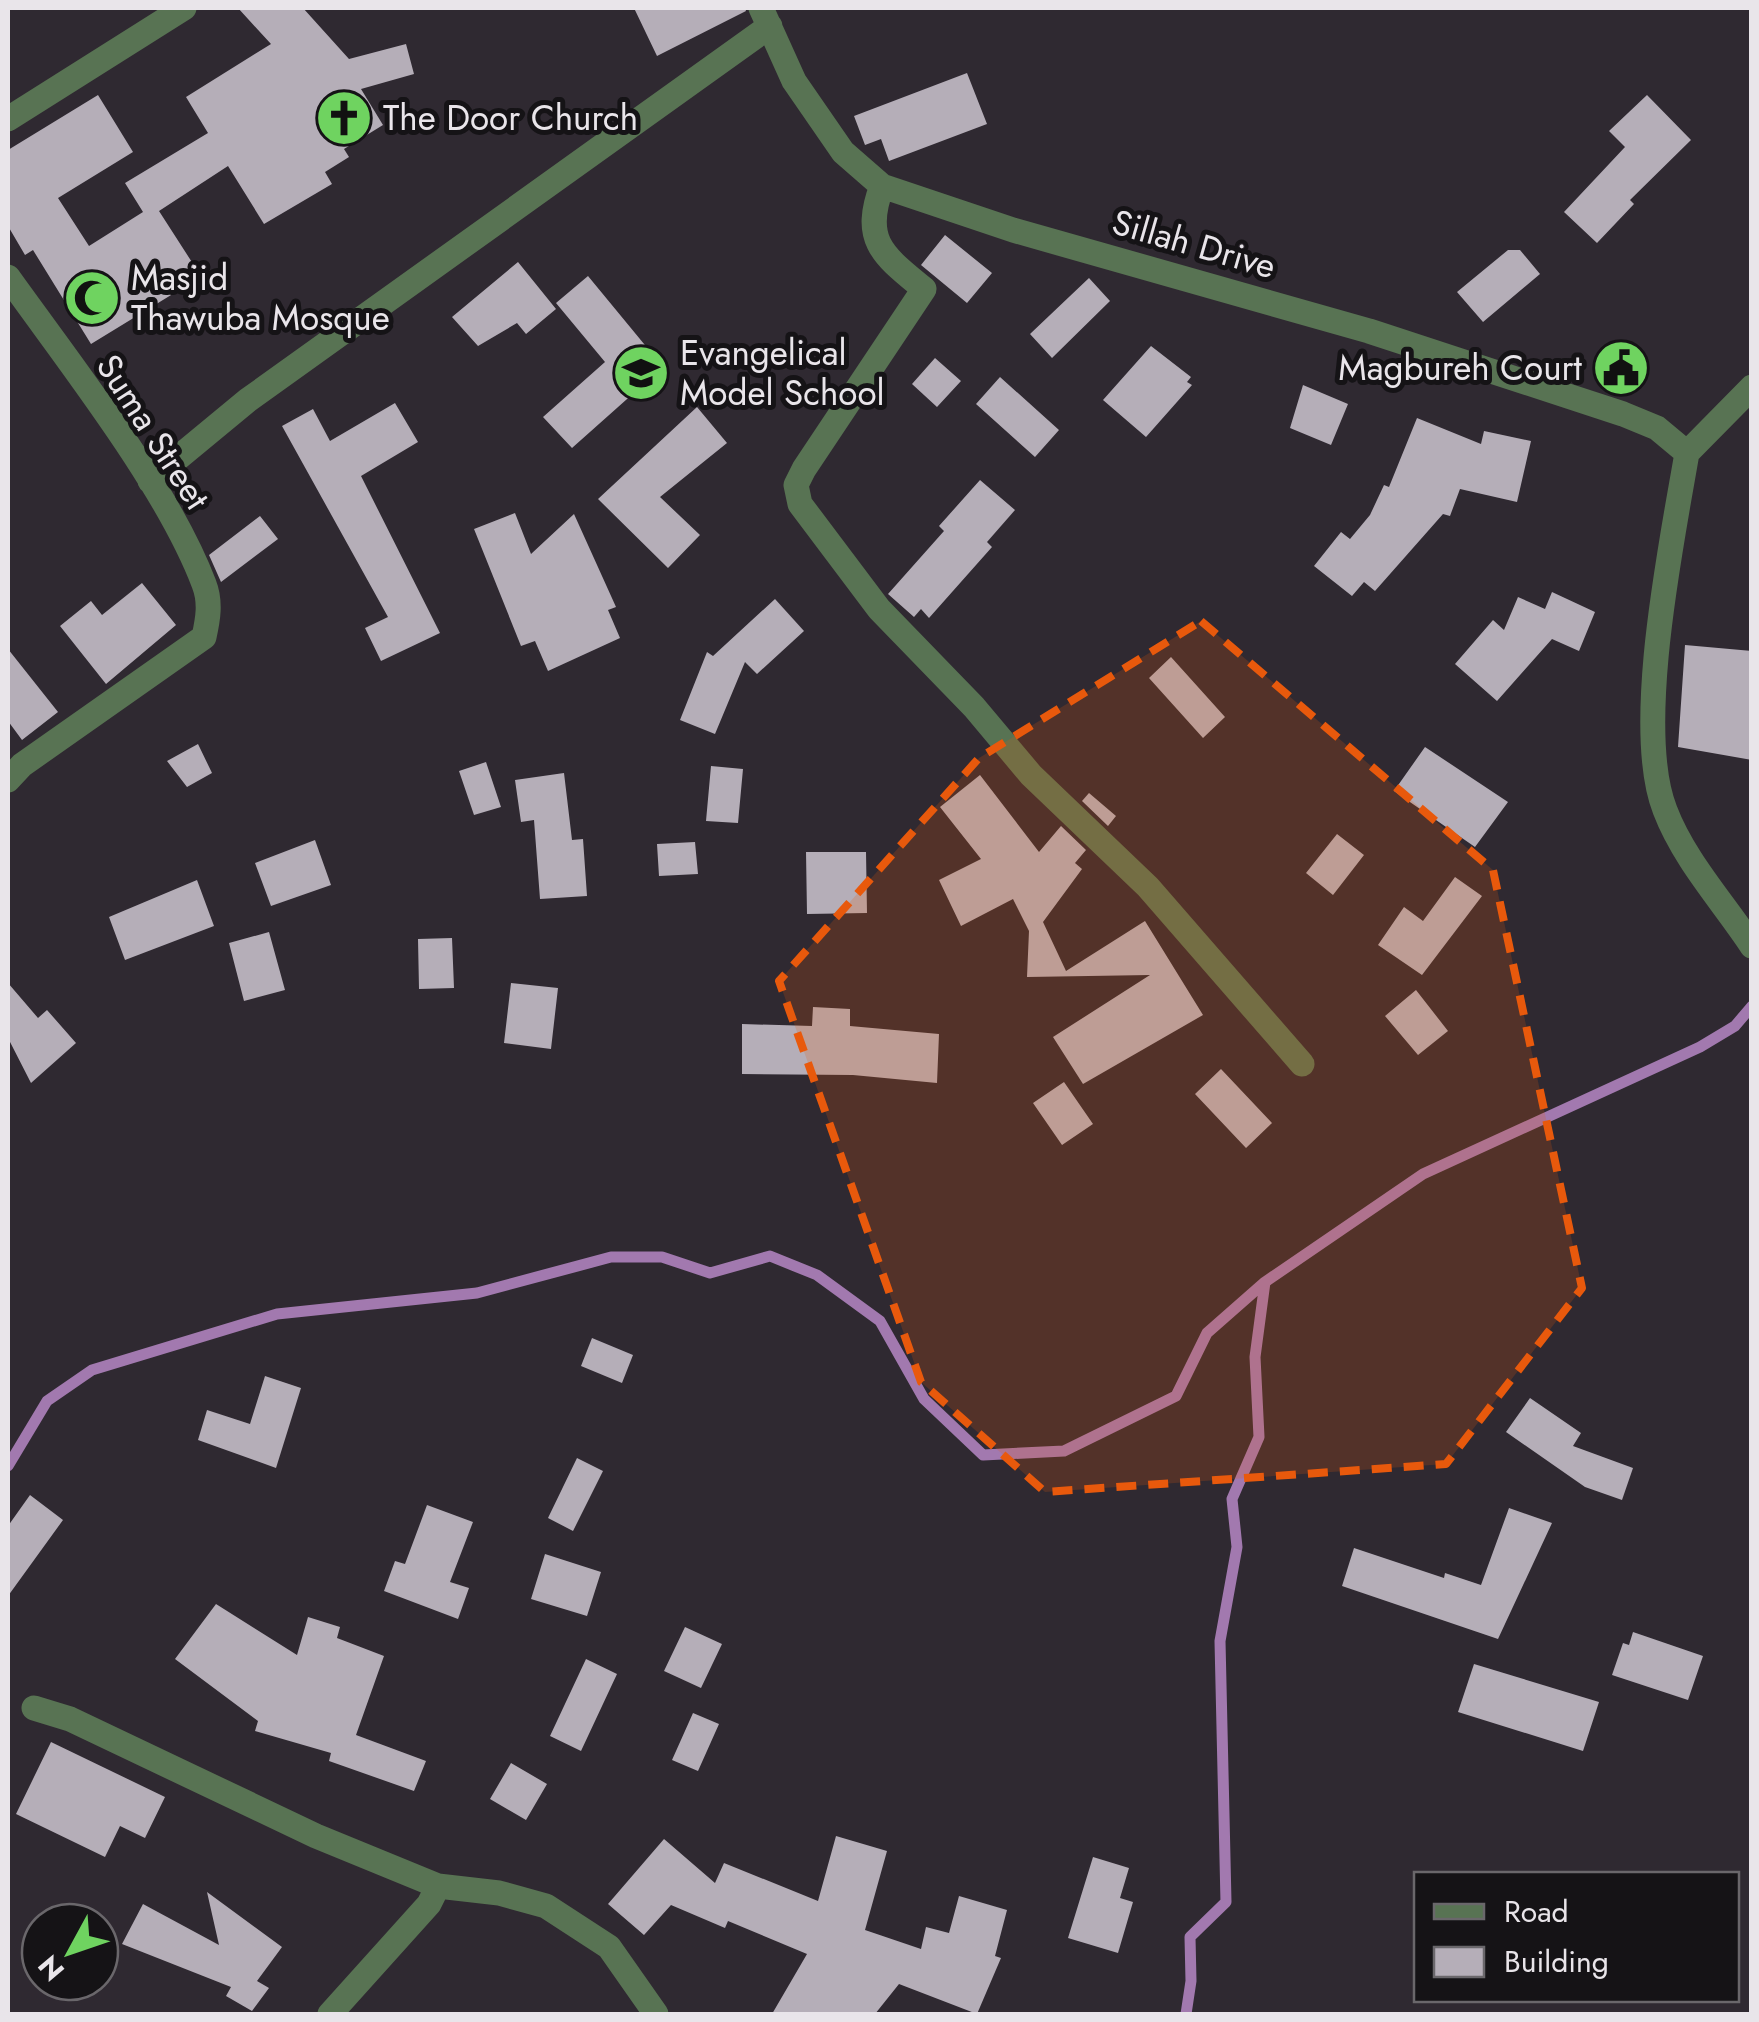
<svg xmlns="http://www.w3.org/2000/svg" width="1759" height="2022" font-family="Jost,sans-serif">
<rect width="100%" height="100%" fill="#2f2931"/>
<g fill="none" stroke-linecap="round" stroke-linejoin="round">
<path stroke="#a279af" stroke-width="11" d="M8 1466 47 1401 92 1370 277 1314 477 1293 611 1257H662L710 1273 770 1256 817 1275 880 1321 924 1399 983 1455 1064 1451 1176 1396 1207 1333 1265 1282 1423 1174 1700 1047 1735 1026 1752 1006
M1186 2014 1191 1981 1190 1937 1226 1902 1220 1641 1237 1547 1232 1499 1259 1437 1255 1357 1265 1282"/>
</g>
<path fill="#b5aeb8" d="M238 8H303L349 59 406 44 414 74 361 89 383 125 344 149 349 157 325 172 332 184 264 224 228 166 159 211 197 270 190 274 194 281 91 344 33 250 25 255 8 226V150L98 95 133 152 58 198 89 246 143 212 125 183 208 133 186 97 271 44Z
M634 8H745L746 11 657 56Z
M967 73 987 124 889 161 881 139 865 145 854 116Z
M1647 95 1691 140 1630 200 1634 204 1597 243 1564 212 1625 147 1609 131Z
M945 235 992 273 967 303 921 265Z
M1508 250H1520L1540 274 1483 322 1457 292Z
M518 262 556 309 526 334 517 323 478 346 452 317Z
M588 276 663 367 572 448 543 417 605 362 556 303Z
M1089 278 1110 301 1052 358 1030 334Z
M1151 346 1191 377 1187 382 1192 385 1146 437 1103 400Z
M935 358 961 381 937 407 912 384Z
M1000 377 1059 430 1035 457 976 404Z
M1303 385 1348 404 1331 445 1290 428Z
M395 403 418 442 361 476 440 633 381 661 365 628 388 617 282 426 313 409 330 441Z
M697 407 727 443 660 497 700 535 668 568 598 499Z
M1417 418 1481 444 1484 431 1531 441 1517 502 1460 489 1450 516 1443 514 1375 591 1364 582 1352 596 1314 566 1341 532 1350 539 1370 515 1384 485 1389 487Z
M980 480 1015 510 987 542 992 547 929 618 921 609 914 617 888 594 944 531 939 526Z
M515 513 531 554 574 514 616 607 608 610 620 638 548 671 535 641 521 646 474 529Z
M260 516 278 539 221 582 209 555Z
M142 583 176 625 106 684 60 626 91 601 102 615Z
M1552 592 1595 612 1579 651 1552 639 1497 701 1455 664 1493 620 1504 630 1518 597 1545 609Z
M775 599 804 631 757 674 745 662 715 734 680 720 707 652 713 656Z
M1685 645 1752 651V760L1678 747Z
M8 649 58 712 22 740 8 721Z
M1171 657 1225 717 1203 738 1149 678Z
M198 744 212 773 187 787 167 761Z
M1425 747 1508 802 1475 847 1394 791Z
M486 762 501 807 474 815 459 771Z
M711 766 743 769 738 823 706 821Z
M564 773 572 840 583 839 587 896 540 899 534 820 521 822 515 780Z
M980 775 1039 852 1061 826 1086 850 1075 863 1082 869 1043 922 1066 971 1145 921 1203 1015 1083 1084 1053 1037 1150 975 1027 977 1029 931 1013 899 961 926 939 880 981 859 940 807Z
M1089 793 1116 816 1108 826 1082 801Z
M1337 834 1364 855 1333 895 1306 873Z
M315 840 331 885 271 906 255 863Z
M695 842 698 874 659 876 657 844Z
M806 852H866L867 913 807 914Z
M1455 877 1482 896 1422 975 1378 945 1404 907 1423 921Z
M197 880 214 926 125 960 109 917Z
M269 932 285 990 244 1001 229 943Z
M452 938 454 988 419 989 418 939Z
M8 983 38 1018 47 1010 76 1043 31 1083 8 1038Z
M511 983 558 988 551 1049 504 1043Z
M1416 990 1448 1031 1418 1055 1385 1016Z
M813 1007 850 1009V1026L939 1034 937 1083 853 1075 742 1074V1024L812 1026Z
M1221 1069 1272 1123 1246 1148 1195 1094Z
M1064 1082 1093 1124 1062 1145 1033 1103Z
M592 1338 633 1355 622 1383 581 1366Z
M265 1376 301 1388 276 1468 198 1440 207 1410 250 1424Z
M1530 1398 1581 1433 1573 1446 1633 1468 1622 1500 1585 1487 1506 1432Z
M577 1458 603 1471 573 1531 548 1518Z
M30 1495 63 1520 8 1596V1526Z
M427 1505 473 1522 450 1582 469 1588 458 1619 384 1591 395 1561 405 1564Z
M1509 1508 1552 1523 1498 1639 1342 1586 1354 1548 1444 1578 1445 1573 1481 1585Z
M545 1554 601 1572 587 1616 531 1599Z
M216 1604 297 1655 308 1617 340 1627 337 1638 384 1656 356 1735 426 1761 414 1791 329 1761 331 1753 255 1731 258 1721 175 1659Z
M685 1627 722 1644 701 1688 664 1671Z
M1633 1632 1703 1656 1688 1700 1612 1675 1623 1643 1629 1645Z
M586 1659 617 1674 581 1751 550 1736Z
M1474 1664 1599 1702 1583 1751 1458 1712Z
M693 1713 719 1724 698 1771 672 1760Z
M51 1742 165 1797 145 1838 120 1826 105 1857 16 1814Z
M511 1763 547 1784 526 1820 490 1799Z
M836 1836 887 1851 865 1930 921 1949 926 1927 949 1933 959 1896 1007 1910 995 1956 1001 1958 977 2014 899 1984 875 2014H772L807 1954 728 1921 725 1928 671 1905 644 1935 608 1904 664 1839 715 1883 724 1863 818 1901Z
M1093 1857 1129 1868 1120 1898 1133 1902 1118 1953 1068 1938Z
M207 1892 282 1947 257 1981 269 1988 252 2011 226 1996 231 1987 122 1944 143 1904 219 1945Z"/>
<g fill="none" stroke-linecap="round" stroke-linejoin="round">
<path stroke="#587353" stroke-width="25" d="M761 8 794 81 843 152 882 186 1013 230 1369 331 1623 414 1657 428 1687 453
M8 119 184 8
M882 186C861 241 884 256 924 289L804 469 796 485 800 504 879 609 974 707 1031 775 1148 887 1302 1064
M8 277C70 364 167 486 204 584 211 602 208 619 204 637L22 765 8 780
M1687 453C1672 541 1633 729 1665 810 1684 860 1723 902 1752 946
M1687 453 1752 387
M150 481 248 400 770 26
M34 1708 70 1719 316 1836 438 1886 499 1893 546 1906 609 1947 656 2014
M330 2014 429 1904 438 1886"/>
</g>
<path fill="#e8590c" fill-opacity="0.2" stroke="#e8590c" stroke-width="8" stroke-dasharray="20 12" stroke-linejoin="round" d="M1201 621 1493 870 1582 1288 1446 1464 1045 1492 921 1382 779 981 979 758Z"/>
<defs>
<g id="church-disc" transform="scale(2.875)"><circle r="9.5" fill="#6fd360" stroke="#151316"/><path d="M-1.2-6h2.4v3.5h3.3v2.4h-3.3V6h-2.4V-.1h-3.3v-2.4h3.3Z" fill="#111"/></g>
<g id="mosque-disc" transform="scale(2.875)"><circle r="9.5" fill="#6fd360" stroke="#151316"/><path d="M3.5-4.9A6 6 0 1 0 3.5 4.9A5 5 0 1 1 3.5-4.9Z" fill="#111"/></g>
<g id="civic-disc" transform="scale(2.875)"><circle r="9.5" fill="#6fd360" stroke="#151316"/><path d="M-.6-6.5H3V-4.5H.6V-3L4-1V1h2V6H-6V1h2V-1L-.6-3ZM-1.2 2.5V6h2.4V2.5Z" fill="#111"/></g>
<g id="school-disc" transform="scale(2.875)"><circle r="9.5" fill="#6fd360" stroke="#151316"/><path d="M0-5L7-2L0 1L-7-2ZM-4 1L0 2.5L4 1V4Q0 6-4 4Z" fill="#111"/></g>
</defs>
<g fill-rule="evenodd">
<use href="#church-disc" x="344" y="118"/>
<use href="#mosque-disc" x="92" y="298"/>
<use href="#civic-disc" x="1621" y="368"/>
<use href="#school-disc" x="641" y="373"/>
</g>
<g text-anchor="middle" dominant-baseline="central" stroke-width="10" stroke-linejoin="round" paint-order="stroke">
<g font-size="35" fill="#e9e5ea" stroke="#151316" text-anchor="start">
<text x="383" y="118">The Door Church</text>
<text x="131" y="278">Masjid<tspan x="131" dy="40">Thawuba Mosque</tspan></text>
<text x="680" y="353">Evangelical<tspan x="680" dy="40">Model School</tspan></text>
<text x="1582" y="368" text-anchor="end">Magbureh Court</text>
</g>
<g font-size="35" fill="#e9e5ea" stroke="#151316">
<text transform="translate(1194 244) rotate(16)">Sillah Drive</text>
<text transform="translate(153 432) rotate(57)">Suma Street</text>
</g>
</g>
<rect width="1759" height="2022" fill="none" stroke="#e9e5ea" stroke-width="20"/>
<rect x="1414" y="1872" width="325" height="130" fill="#151316" stroke="#6a676b" stroke-width="2.5"/>
<rect x="1434" y="1904" width="50" height="15" fill="#587353" stroke="#6a676b" stroke-width="2.5"/>
<text x="1504" y="1922" font-size="30" fill="#e9e5ea">Road</text>
<rect x="1434" y="1947" width="50" height="30" fill="#b5aeb8" stroke="#6a676b" stroke-width="2.5"/>
<text x="1504" y="1972" font-size="30" fill="#e9e5ea">Building</text>
<g transform="translate(70 1952) rotate(230)"><circle r="48" fill="#151316" stroke="#6a676b" stroke-width="2.5"/>
<path d="M0-8L18 38L0 25L-18 38Z" fill="#6fd360"/>
<text y="-15" font-size="28" font-weight="bold" text-anchor="middle" fill="#e9e5ea">N</text>
</g>
</svg>
